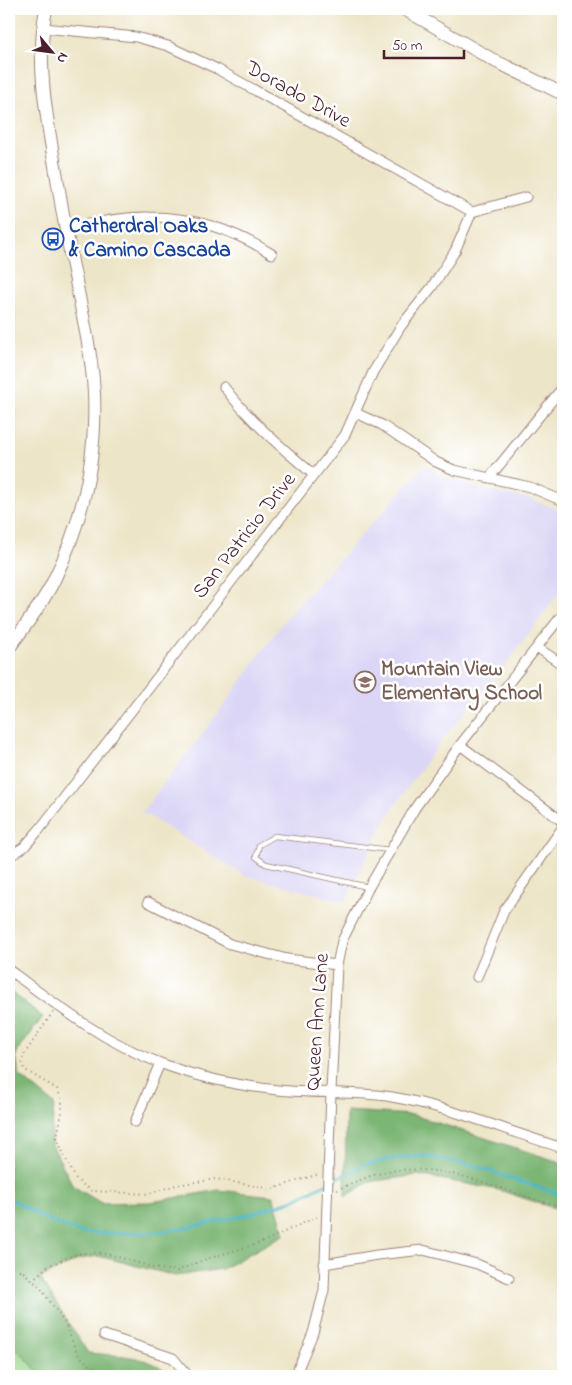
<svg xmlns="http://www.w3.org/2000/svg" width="572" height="1385" font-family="'Indie Flower',sans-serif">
<rect width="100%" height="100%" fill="#fff"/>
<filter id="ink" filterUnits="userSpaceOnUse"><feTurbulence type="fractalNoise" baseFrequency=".02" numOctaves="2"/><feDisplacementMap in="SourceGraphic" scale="10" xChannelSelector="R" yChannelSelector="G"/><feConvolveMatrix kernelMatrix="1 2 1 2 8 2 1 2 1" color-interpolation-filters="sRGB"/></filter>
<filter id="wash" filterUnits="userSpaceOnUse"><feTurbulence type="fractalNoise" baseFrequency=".0096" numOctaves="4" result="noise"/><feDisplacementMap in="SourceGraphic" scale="20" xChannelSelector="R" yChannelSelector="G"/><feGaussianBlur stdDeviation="1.12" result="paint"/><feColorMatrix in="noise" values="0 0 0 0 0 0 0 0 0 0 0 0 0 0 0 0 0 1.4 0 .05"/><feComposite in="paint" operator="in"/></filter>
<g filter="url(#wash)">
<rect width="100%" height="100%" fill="#ede5c7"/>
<path fill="#dcd6f6" d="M425 465 442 476 474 487 502 494 529 498 563 512V588L510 659 441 741 401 797 383 824 345 902 244 875 142 812 216 716 286 618Z"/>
<path fill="#9ad589" stroke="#727a5a" d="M9 1340 42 1376H9Z"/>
<path fill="#7bb675" stroke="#626a50" d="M9 990 43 1017 16 1054 19 1075 54 1104 51 1143 73 1186 101 1203 151 1202 219 1190 273 1196 285 1234 222 1269 175 1276 99 1256 80 1259 40 1278 88 1353C118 1356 149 1354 172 1376H42L9 1340Z
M346 1111 413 1115 563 1163V1211L499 1190 418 1175 369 1182 345 1197Z"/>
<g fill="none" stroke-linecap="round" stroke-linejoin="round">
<path stroke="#4cb6c9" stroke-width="3" d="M9 1198 47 1220 82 1233H149L181 1229 250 1214 291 1201 364 1165 395 1158 426 1156 476 1166 518 1181 563 1195
M9 1368 24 1376"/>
</g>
</g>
<g filter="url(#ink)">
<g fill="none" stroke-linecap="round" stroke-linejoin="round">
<g stroke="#9c8279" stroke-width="6">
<path id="lane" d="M368 887 266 864 256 857 259 845 275 836 390 850"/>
</g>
<g stroke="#9c8279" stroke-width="11">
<path id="street" d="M43 28 136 37 168 46 217 69 472 212 526 197
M65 228C91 224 123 216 149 217 196 217 233 230 272 254
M224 387C250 421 282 448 314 475
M356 413 382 425 436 462 454 470 530 487 563 501
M489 478 563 387
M538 648 563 665
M460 745 563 822
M9 857 24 847 39 830 345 435 373 372 401 326 432 287 455 251 472 212
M148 902 230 944 287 959 337 965
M9 970C56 1005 104 1042 160 1063 196 1077 241 1086 278 1090 316 1094 355 1091 392 1097 450 1107 507 1131 563 1148
M477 977 504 911 563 827
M135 1122 160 1063
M324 1264 377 1255 423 1250 477 1264 509 1278
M104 1335 173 1358 188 1376
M295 1376 313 1333 324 1290 331 1092 337 965 342 941 369 887 415 808 460 745 563 614"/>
</g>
<g stroke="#9c8279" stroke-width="14">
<path id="secondary" d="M404 9 495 61 563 94
M9 648C24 627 41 606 53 582 82 523 97 459 94 393 92 355 83 318 76 281 68 243 61 205 55 166 46 115 36 60 46 9"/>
</g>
<path stroke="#9c8279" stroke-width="2" stroke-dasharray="1 4" stroke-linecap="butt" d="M53 1012 23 1056 22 1065 25 1070 57 1089 62 1100V1112L57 1138 65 1157 76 1179 91 1191 148 1194 176 1185 216 1179 272 1189 319 1174
M337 1190C356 1181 377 1172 399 1170 456 1165 509 1194 563 1207
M9 1270H21L40 1287 65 1323 77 1353 89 1365 106 1373 118 1376
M32 1280 48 1266 77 1254 92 1252 112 1255 154 1268 177 1271 203 1260 260 1243 317 1217"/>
<use href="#lane" stroke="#fff" stroke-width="4.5"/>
<use href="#street" stroke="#fff" stroke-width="9"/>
<use href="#secondary" stroke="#fff" stroke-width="12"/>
</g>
</g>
<defs>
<g id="bus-ring" transform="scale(1.125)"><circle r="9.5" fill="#fff" stroke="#1a4fb4" stroke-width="1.5"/><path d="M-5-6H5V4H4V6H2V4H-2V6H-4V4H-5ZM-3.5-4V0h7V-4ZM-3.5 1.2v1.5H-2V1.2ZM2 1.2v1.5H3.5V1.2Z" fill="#1a4fb4"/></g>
<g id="school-ring" transform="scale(1.125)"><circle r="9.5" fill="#fff" stroke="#8d6e63" stroke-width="1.5"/><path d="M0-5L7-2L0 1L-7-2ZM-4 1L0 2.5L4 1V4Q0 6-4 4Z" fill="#8d6e63"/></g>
</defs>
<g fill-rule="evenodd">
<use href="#bus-ring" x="53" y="239"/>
<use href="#school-ring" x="365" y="682"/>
</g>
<g text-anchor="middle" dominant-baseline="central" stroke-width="5" stroke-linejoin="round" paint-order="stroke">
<g font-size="21" fill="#4a1f2b" stroke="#fff">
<text transform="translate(298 95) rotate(29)">Dorado Drive</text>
<text transform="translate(245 536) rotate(-52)">San Patricio Drive</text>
<text transform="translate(318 1022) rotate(-86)">Queen Ann Lane</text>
</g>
<g font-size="21" font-weight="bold" fill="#164399" stroke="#fff" text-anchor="start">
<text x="69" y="227">Catherdral Oaks<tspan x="69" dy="24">&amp; Camino Cascada</tspan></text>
</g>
<g font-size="21" font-weight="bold" fill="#785e54" stroke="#fff" text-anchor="start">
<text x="381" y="670">Mountain View<tspan x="381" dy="24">Elementary School</tspan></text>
</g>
</g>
<rect width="572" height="1385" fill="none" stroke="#fff" stroke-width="30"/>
<g transform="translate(52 52) rotate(119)" stroke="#ffffff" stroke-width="4" paint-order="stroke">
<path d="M0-4L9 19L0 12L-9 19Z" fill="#4a1f2b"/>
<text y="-8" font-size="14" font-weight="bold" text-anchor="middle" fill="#4a1f2b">N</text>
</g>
<path d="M384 50v8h80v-8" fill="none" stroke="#4a1f2b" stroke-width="2.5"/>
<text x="392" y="50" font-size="15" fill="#4a1f2b" stroke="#ffffff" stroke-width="4" paint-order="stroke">50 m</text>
</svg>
